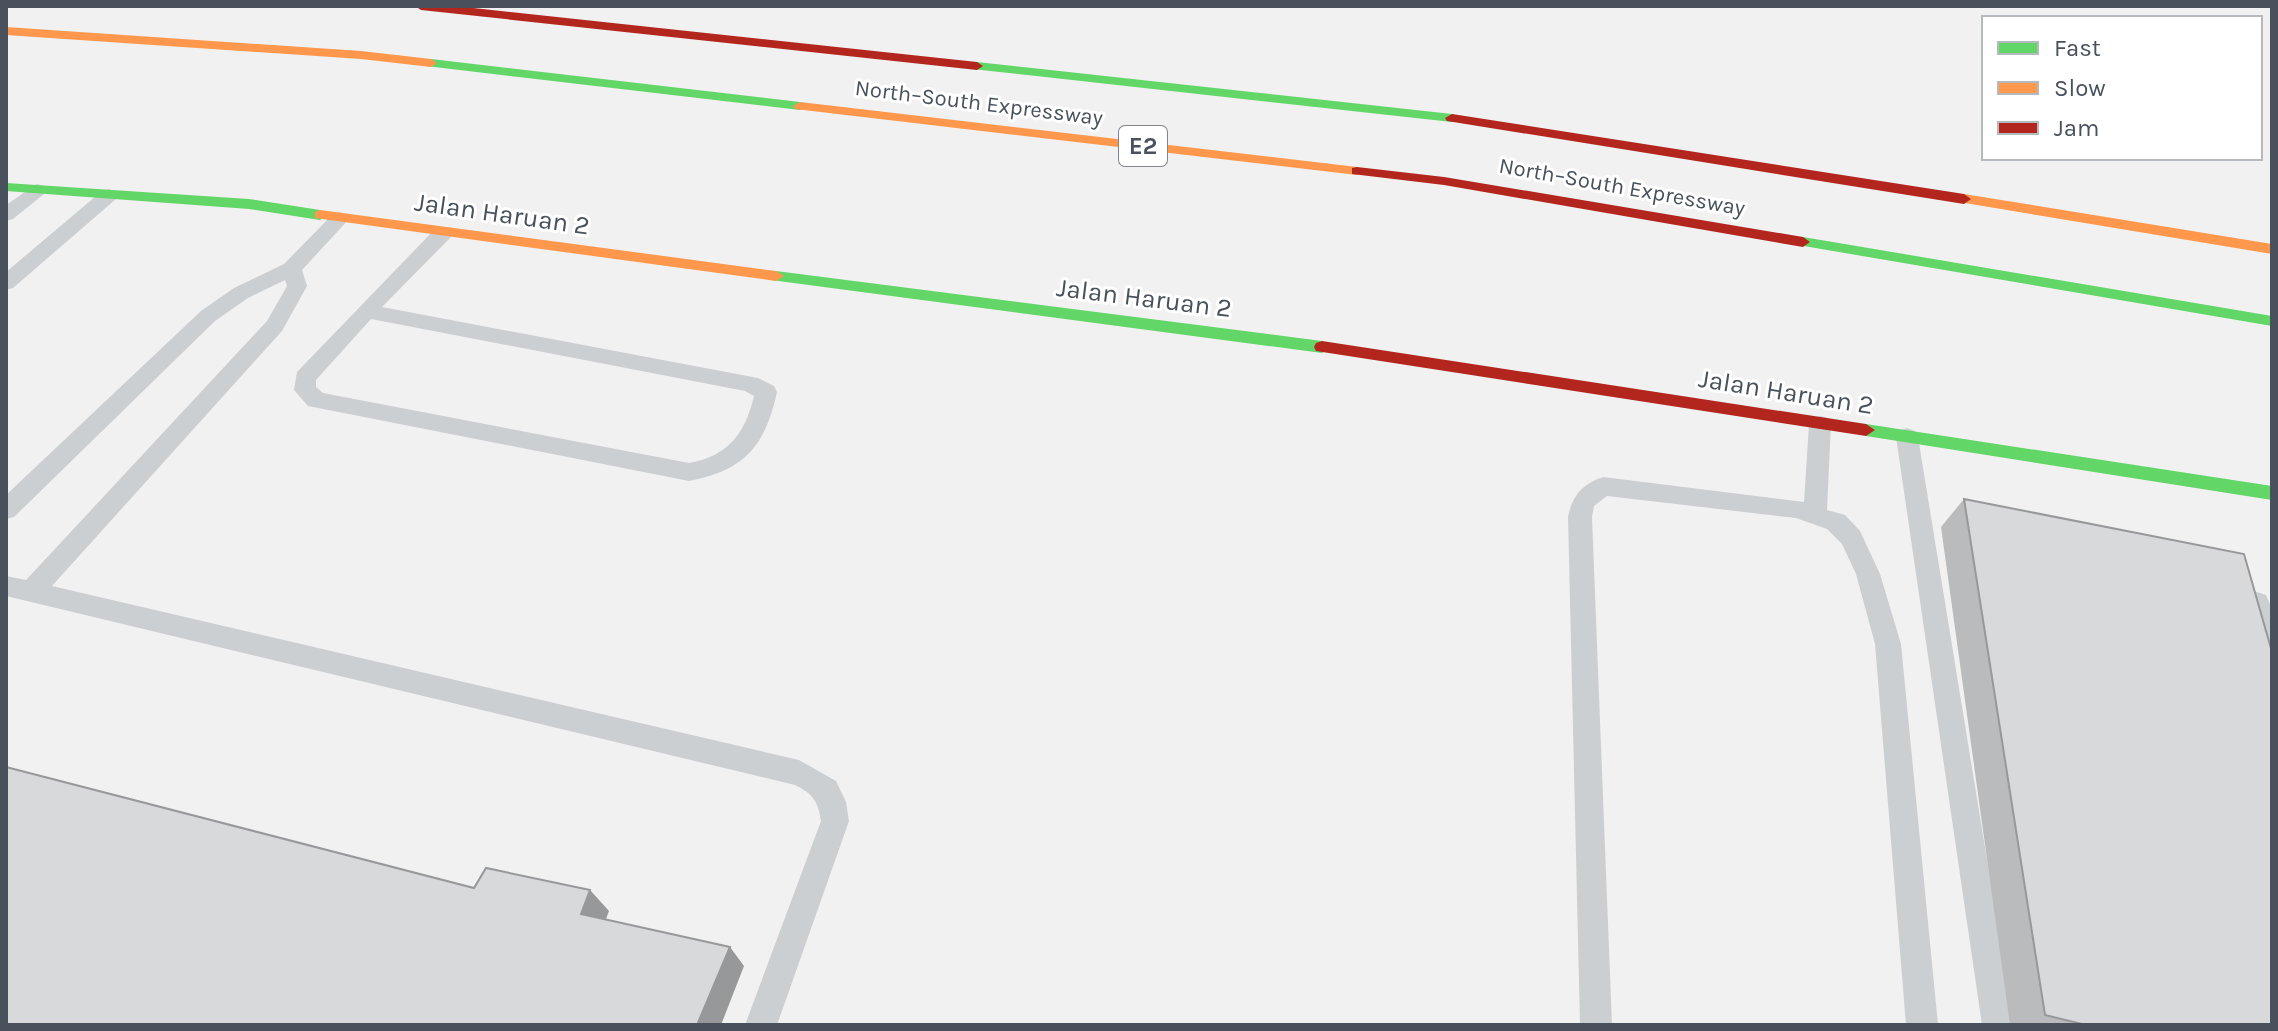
<svg xmlns="http://www.w3.org/2000/svg" width="2278" height="1031" font-family="Karla,sans-serif">
<rect width="100%" height="100%" fill="#f1f1f1"/>
<g fill="none" stroke-linecap="round" stroke-linejoin="round">
<path fill="#cccfd2" fill-rule="evenodd" d="M37 184 44 186 47 190 44 194 13 219 6 221V205Z
M109 189 119 195 116 199 13 288 6 290V272L102 191Z
M340 212 350 218 302 270 307 286 282 331 52 586 799 760 836 781 846 802 849 821 777 1025H745L821 821C818 801 813 794 795 785L6 596V576L26 580 267 321 287 286 285 280 248 298 215 321 14 517 6 519V495L201 311 234 288 284 264 333 214Z
M443 227 450 228 453 233 450 238 382 307 758 378 774 386 777 392C765 447 744 470 689 481L308 406 294 390 297 372 436 228ZM371 319 745 391 754 396C745 434 728 456 689 463L323 393 316 387V380Z
M1820 416 1828 418 1831 424 1827 510 1845 515 1860 531 1880 574 1901 644 1938 1025H1906L1875 644 1856 574 1842 544 1827 529 1796 518 1607 496 1594 506 1592 517 1612 1025H1580L1568 517C1572 496 1582 484 1603 477L1804 502 1809 424 1812 418Z
M1907 428 1915 431 1918 437 2014 1025H1982L1896 437 1899 431Z
M2257 592 2266 595 2272 609V660L2263 657 2244 602 2248 595Z"/>
<path fill="#63d668" fill-rule="evenodd" d="M431 59 800 102 807 106 800 110 426 66V60Z
M977 62 1452 114 1459 118 1452 122 972 69 971 66Z
M6 183 249 199 320 210 327 215 320 220 249 209 6 191Z
M1803 237 2272 316V326L1798 245V239Z
M776 271 1322 341 1330 347 1322 353 771 280V272Z
M1866 424 2272 486V500L1866 436 1857 430Z"/>
<path fill="#ff974d" fill-rule="evenodd" d="M6 27 361 51 431 59 437 63 431 67 361 59 6 35Z
M800 102 1357 167 1364 171 1357 175 795 109 793 106Z
M1964 194 2272 244V254L1959 202 1957 199Z
M320 210 776 271 784 276 776 281 315 218V212Z"/>
<path fill="#b3261e" fill-rule="evenodd" d="M415 6H455L977 62 983 66 977 70 421 10Z
M1452 114 1964 194 1971 199 1964 204 1447 121 1445 118Z
M1357 167 1444 177 1803 237 1810 242 1803 247 1444 185 1352 174V168Z
M1322 341 1866 424 1875 430 1866 436 1316 351 1314 347 1316 343Z"/>
</g>
<path fill="#babbbc" d="M1964 499 2272 1025H2010L1941 527Z"/>
<path fill="#979899" d="M590 890 609 911 600 935 581 914Z
M730 947 744 966 721 1025H697Z"/>
<path fill="#d8d9db" stroke="#979899" stroke-width="2" d="M1964 499 2244 554 2272 652V1025H2086L2045 1015Z
M6 767 474 888 486 868 590 890 581 914 730 947 697 1025H6Z"/>
<g text-anchor="middle" dominant-baseline="central" stroke-width="6" stroke-linejoin="round" paint-order="stroke">
<g font-size="22" fill="#48515c" stroke="#fff">
<text transform="translate(979 103) rotate(7)">North–South Expressway</text>
<text transform="translate(1622 187) rotate(10)">North–South Expressway</text>
</g>
<rect fill="#fff" stroke="#7f858d" stroke-width="2" x="1119" y="126" width="48" height="40" rx="6"/>
<g font-size="24" font-weight="bold" fill="#48515c">
<text x="1143" y="146">E2</text>
</g>
<g font-size="26" fill="#48515c" stroke="#fff">
<text transform="translate(502 214) rotate(8)">Jalan Haruan 2</text>
<text transform="translate(1144 298) rotate(7)">Jalan Haruan 2</text>
<text transform="translate(1786 392) rotate(9)">Jalan Haruan 2</text>
</g>
</g>
<rect width="2278" height="1031" fill="none" stroke="#48515c" stroke-width="16"/>
<rect x="1982" y="16" width="280" height="144" fill="#ffffff" stroke="#b6b9be" stroke-width="2"/>
<rect x="1998" y="42" width="40" height="12" fill="#63d668" stroke="#b6b9be" stroke-width="2"/>
<text x="2054" y="56" font-size="24" fill="#48515c">Fast</text>
<rect x="1998" y="82" width="40" height="12" fill="#ff974d" stroke="#b6b9be" stroke-width="2"/>
<text x="2054" y="96" font-size="24" fill="#48515c">Slow</text>
<rect x="1998" y="122" width="40" height="12" fill="#b3261e" stroke="#b6b9be" stroke-width="2"/>
<text x="2054" y="136" font-size="24" fill="#48515c">Jam</text>
</svg>
